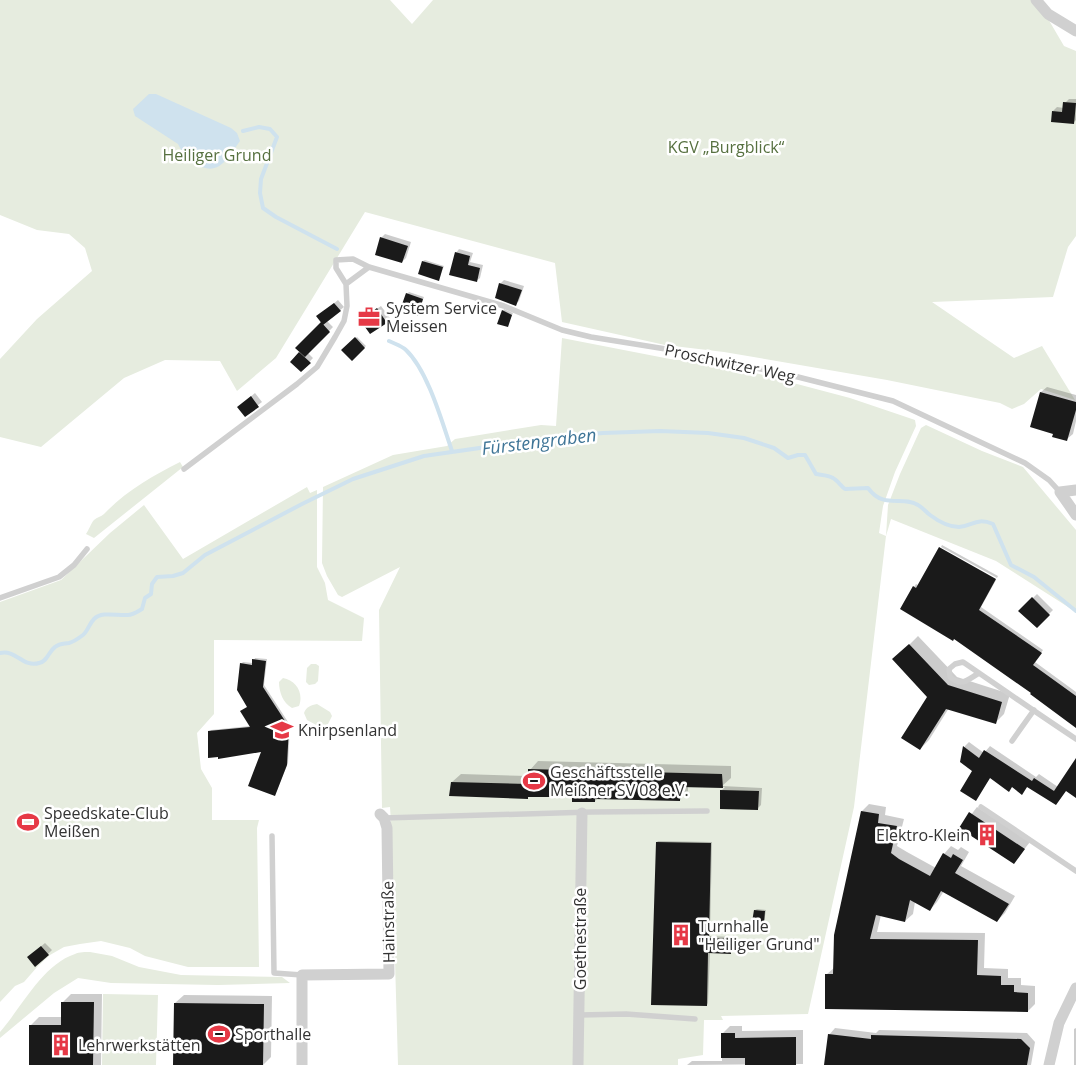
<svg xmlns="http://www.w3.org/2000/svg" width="1076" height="1065" font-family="'Open Sans',sans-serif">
<rect width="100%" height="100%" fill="#fff"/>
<path fill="#e6ecdf" d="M0 0H390L412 24 433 0H1037L1064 46 1076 51V236L1068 247 1053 297 932 302 1014 358 1042 346 1075 400 1041 389 1024 404 1012 409 1000 403 887 380 724 352 665 345 562 322 555 263 365 212 276 358 237 391 220 361 165 360 124 378 41 447 0 437V359L37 319 92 271 85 248 69 234 37 230 0 215Z
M562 338 670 359 721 364 850 398 915 420 916 426 895 472 883 506 879 533 886 536 888 505 900 474 921 428 926 425 982 451 1023 467 1076 530V612L996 561 891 519 886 536 854 807 808 1014 721 1016 723 1020H704L703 1055 678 1059V1065H398L391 822 390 807 382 808 379 610 400 567 342 597 338 595 327 576 322 563 323 487 393 455 447 446 455 439 541 425 556 426Z
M180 462 183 467 94 538 86 534C89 530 91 523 94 520 97 517 101 517 104 514 126 491 152 476 180 462Z
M307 487 310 493 317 490V567L325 583 328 600 364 618 362 641 214 640V714L197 733 201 769 212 788V820H259L257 828 259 967H188L145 956 130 948 101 941 80 944 64 947 50 955 38 966 24 982 15 986 0 1002V602L61 580 110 533 144 505 183 559Z
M311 664H316L319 666 318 681 315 684 309 685 306 682 307 668Z
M283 678C296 680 304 693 299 706L292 708C283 703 279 692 279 682Z
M317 704 330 712 332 716 328 724 320 727 307 720 304 713C306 707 311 705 317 704Z
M90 952 112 956 139 967 181 975 282 977 290 983 218 985 111 983 78 978 54 993 0 1038V1032C22 1007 42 965 75 954 79 952 86 952 90 952Z
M103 994 158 995 156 1065H102Z"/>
<path fill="#cfe2ee" d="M149 94H156L231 128 237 133 240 141C228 158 217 180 194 162 187 156 182 153 178 144L135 116 133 109Z"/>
<path fill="#0003" d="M1069 99H1076V120L1073 123 1053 111 1057 107 1064 108 1065 103Z
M385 234 411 242 406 258 402 262 381 238Z
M459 249 473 253 470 262 483 265 480 278 476 281 456 253Z
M425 260 444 266 439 279 423 261Z
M504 280 524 286 519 301 515 304 500 284Z
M409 292 424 297 417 315 407 294Z
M338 300 344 307 327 321 333 327 308 353 313 358 301 371 292 362 301 352 323 322 322 313Z
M381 306 390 318 386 322 366 316Z
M504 309 513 313 507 326 503 311Z
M357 337 366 346 352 359 343 350Z
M1047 387 1076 395V421L1073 434 1067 439 1055 433 1032 426 1041 392Z
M255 393 262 402 245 415 243 403Z
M942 545 998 576 997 578 941 547Z
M939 549 996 580 981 607 1043 650 1035 662 1076 692V726L1033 692 914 587 916 584 918 585Z
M1037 594 1053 610 1036 627 1020 611Z
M918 636 957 677 1010 694 1004 714 995 723 949 708 929 740 920 749 929 697 903 651Z
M255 658 267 659 264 685 290 725 288 763 275 795 263 751 209 732 211 730 250 726 241 664 243 662 253 663Z
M969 742 984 753 990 746 1036 777 1039 774 1058 787 1076 761V796L1066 790 1056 804 1028 786 1022 793 1013 786 991 777 975 799 974 770 961 762 965 746Z
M538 761 731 766V778L722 786 762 788 761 805 757 809 722 790 725 787 688 786V791L680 799 598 798 595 801 573 796 452 782 461 774 529 776 530 770Z
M869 804 886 807 885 815 904 819 897 846 907 852 936 868 944 854 951 846 958 850 961 847 969 852 961 866 1015 896 1005 913 997 921 944 891 937 902 930 910 915 902 913 914 905 921 881 915 877 932 985 933 984 968 1008 969V978H1021V985L1035 986V1004L1028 1011 827 974 835 967V935L862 811Z
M977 807 1030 842 1014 862 961 828Z
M658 841 712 842 710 936 732 937V951L730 953 710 952 708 1003 707 1005 657 842Z
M757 909 766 910 764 922 755 910Z
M45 943 52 950 48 954H32Z
M71 994H102L101 1065H30V1026L39 1017H62V1003Z
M184 995 272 996 271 1057 263 1065H175V1003Z
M730 1026H742V1031L803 1030V1064L687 1065 692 1061H722V1034Z
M835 1028 876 1033 879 1030 1027 1033 1035 1042 1031 1065H825L829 1035Z
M1076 1028V1065H1074V1029Z"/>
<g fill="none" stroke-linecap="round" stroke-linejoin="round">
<path stroke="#cfe2ee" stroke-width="4" d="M243 131 259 127 270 129 277 137 261 179 260 193 263 208 276 217 337 249
M389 341C395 344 402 346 406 350 428 371 442 422 452 451
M0 653C16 649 23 668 39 663 48 661 48 652 55 647 60 643 63 644 69 643 73 642 79 638 83 635 88 631 89 624 94 619 102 611 117 616 128 615 133 615 137 612 142 609L145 598 151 594 152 584 157 577 173 576 183 573 205 555 302 504 353 479 424 456 556 437 603 433 660 431 708 433 744 438 774 448 788 458 798 455H805L816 474C821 475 828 475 833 478 837 480 841 486 845 489L868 488C884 510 902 495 918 505 922 507 926 512 930 515 938 521 949 527 959 527 973 526 976 517 993 524L1011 565 1034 577 1076 611"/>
</g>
<path fill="#1a1a1a" d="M1063 102 1076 103 1074 124 1051 122 1052 111 1062 112Z
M380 237 408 246 402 263 375 255Z
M455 252 470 256 468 265 480 268 477 282 449 275Z
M422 261 443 267 439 281 418 274Z
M499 283 522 290 516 306 495 298Z
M406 293 423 299 418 316 400 310Z
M334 303 341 311 323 325 316 316Z
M377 308 387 323 370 334 360 320Z
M502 310 512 315 508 327 497 324Z
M321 322 330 332 305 357 295 348Z
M355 337 365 348 352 361 341 350Z
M299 352 311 363 301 372 290 362Z
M1040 392 1076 402V410L1067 441 1052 437 1053 434 1030 427Z
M251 396 259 407 245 417 237 407Z
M939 547 996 579 979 610 1042 653 1033 665 1076 696V728L1030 694 1031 693 954 639 953 641 900 609 913 586 916 588Z
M1032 597 1050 615 1037 628 1018 611Z
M909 644 948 685 1002 702 996 724 946 709 920 750 901 738 927 697 892 659Z
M252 659 266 661 263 687 289 727 287 765 275 796 248 786 261 752 218 759V757L208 758V731L250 727 240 711 247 707 237 690 240 663 252 665Z
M963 746 979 758 984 750 1032 781 1034 778 1054 791 1076 758V798L1066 791 1056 805 1027 787 1022 795 1012 787 1009 792 990 778 976 801 960 791 972 771 960 762Z
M528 769 722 774 723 788 681 787 680 801 595 799V802H572V797H528V799L449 796 451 782 528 784Z
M720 790 759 791 758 810 720 809Z
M861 811 879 814 878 823 897 826 891 853 899 859 930 876 943 853 951 858 953 854 963 860 955 873 1009 904 997 922 941 891 930 911 910 900 905 922 876 915 870 939 978 940 977 975 1001 976V985H1014V992L1028 993V1012L825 1009V974H833L834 935Z
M969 812 1025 849 1014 864 959 828Z
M656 842 711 843 709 938 731 939V954L708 953 707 1006 651 1005Z
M754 910 765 911 764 923 752 922Z
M41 946 49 955 35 967 27 957Z
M61 1002H94L93 1065H29V1025H61Z
M174 1003 264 1004 263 1065H173Z
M721 1033H735V1038L796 1037V1065H745V1058H721Z
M828 1034 871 1039V1035L1021 1039 1030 1048 1027 1065H824Z"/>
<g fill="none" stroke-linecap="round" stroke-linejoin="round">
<path stroke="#d0d0d0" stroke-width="5.5" d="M346 284 336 268V260L353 259 369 267 504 306 562 330 591 337 672 350 794 376 893 401 1025 463 1049 480 1060 492
M346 284 369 267
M184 469 297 384 317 367 335 337 344 321 347 306 346 284
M0 598 59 577 74 565 87 549
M979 673C967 680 962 687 950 677L949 669 955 664 963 662C1001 688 1038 714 1076 739
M1012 741 1034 710
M981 807 1076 871
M384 818 591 812 707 811
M272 836 274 973 302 975
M580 1015 626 1014 695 1019"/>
<path stroke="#d0d0d0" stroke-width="11" d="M1036 0 1048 14 1076 31
M1076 490 1060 492 1076 515
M302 1065V975L389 974 387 828 384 818 380 814
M578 1065 582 813
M1049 1065 1059 1023 1076 988"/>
</g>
<defs>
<g id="office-bare" transform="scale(1.725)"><path d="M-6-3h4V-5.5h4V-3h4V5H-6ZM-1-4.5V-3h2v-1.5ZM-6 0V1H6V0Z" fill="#e63946" stroke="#fff" stroke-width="2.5" paint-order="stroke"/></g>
<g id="school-bare" transform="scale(1.725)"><path d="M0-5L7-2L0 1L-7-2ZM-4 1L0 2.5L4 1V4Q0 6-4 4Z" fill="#e63946" stroke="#fff" stroke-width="2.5" paint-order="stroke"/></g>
<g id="stadium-bare" transform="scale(1.725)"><path d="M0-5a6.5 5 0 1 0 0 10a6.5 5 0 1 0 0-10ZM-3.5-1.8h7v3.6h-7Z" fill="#e63946" stroke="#fff" stroke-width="2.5" paint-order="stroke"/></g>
<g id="building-bare" transform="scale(1.725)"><path d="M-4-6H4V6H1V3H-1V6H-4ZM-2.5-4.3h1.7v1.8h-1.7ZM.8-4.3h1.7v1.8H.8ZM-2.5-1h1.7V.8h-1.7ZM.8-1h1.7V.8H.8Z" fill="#e63946" stroke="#fff" stroke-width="2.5" paint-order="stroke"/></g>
</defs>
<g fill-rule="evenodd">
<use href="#office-bare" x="369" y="317"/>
<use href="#school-bare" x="282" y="730"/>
<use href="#stadium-bare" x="534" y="781"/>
<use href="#stadium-bare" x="28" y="822"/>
<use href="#building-bare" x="987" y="835"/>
<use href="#building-bare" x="681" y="935"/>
<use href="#stadium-bare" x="219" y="1034"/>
<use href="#building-bare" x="61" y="1045"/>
</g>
<g text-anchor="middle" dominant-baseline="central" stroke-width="5" stroke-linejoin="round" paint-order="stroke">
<g font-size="16" fill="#56703f" stroke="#fff">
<text x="726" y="147">KGV „Burgblick“</text>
<text x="217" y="155">Heiliger Grund</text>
</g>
<g font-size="16" fill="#333" stroke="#fff" text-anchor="start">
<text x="386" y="308">System Service<tspan x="386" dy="18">Meissen</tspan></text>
<text x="298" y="730">Knirpsenland</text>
<text x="550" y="772">Geschäftsstelle<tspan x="550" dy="18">Meißner SV 08 e.V.</tspan></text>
<text x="44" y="813">Speedskate-Club<tspan x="44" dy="18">Meißen</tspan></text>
<text x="970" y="835" text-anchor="end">Elektro-Klein</text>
<text x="698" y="926">Turnhalle<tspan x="698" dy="18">"Heiliger Grund"</tspan></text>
<text x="235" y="1034">Sporthalle</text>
<text x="78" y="1045">Lehrwerkstätten</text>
</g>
<g font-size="16" fill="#333" stroke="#fff">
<text transform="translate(730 363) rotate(12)">Proschwitzer Weg</text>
<text transform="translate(388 922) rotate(-91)">Hainstraße</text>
<text transform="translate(580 939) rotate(-90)">Goethestraße</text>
</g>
<g font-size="18" font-style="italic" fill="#3f7597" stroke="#fff">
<text transform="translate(539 441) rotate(-7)">Fürstengraben</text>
</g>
</g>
</svg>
